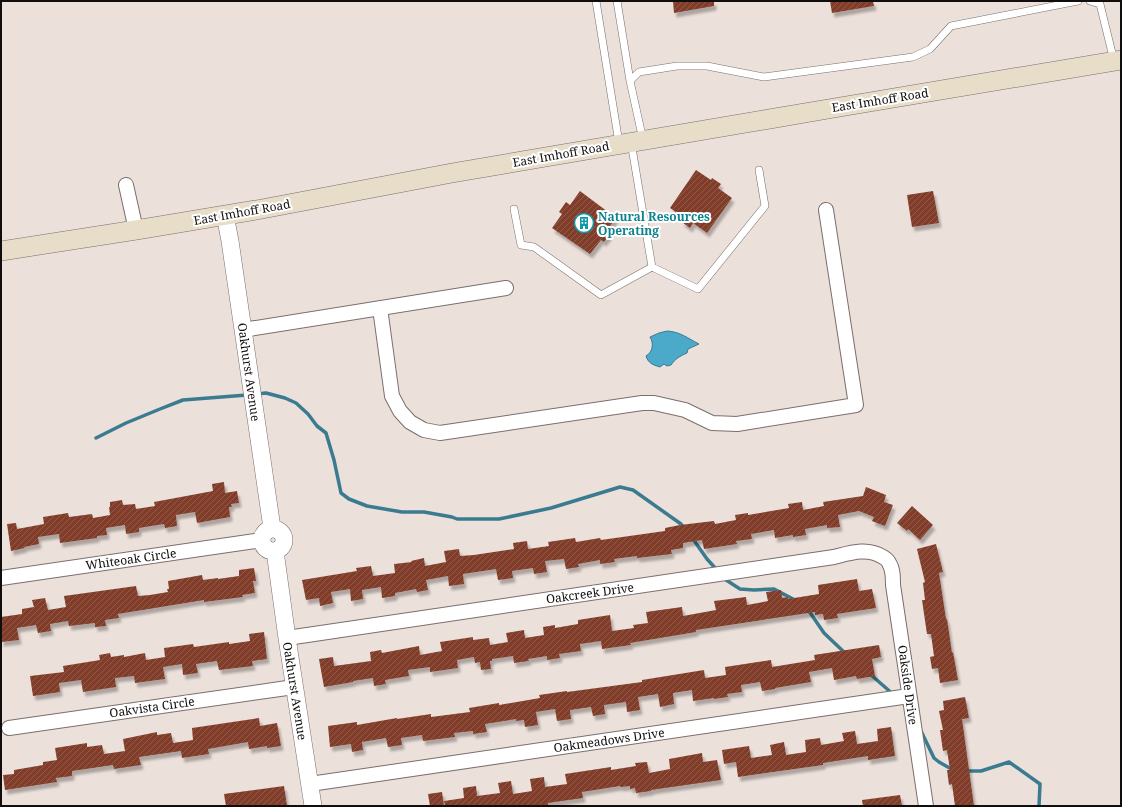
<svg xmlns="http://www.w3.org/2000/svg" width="1122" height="807" font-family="'Noto Serif',serif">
<defs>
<pattern id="building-hatch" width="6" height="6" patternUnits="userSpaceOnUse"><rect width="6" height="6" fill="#813d29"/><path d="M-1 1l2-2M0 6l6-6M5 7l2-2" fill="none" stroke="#8f5b4c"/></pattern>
<filter id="shadow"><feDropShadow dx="2.5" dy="4.5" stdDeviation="1" flood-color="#0004"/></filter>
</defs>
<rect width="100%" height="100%" fill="#ece0db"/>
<path fill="#4baac9" stroke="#3a7b90" d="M667 331C681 332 687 338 699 344L688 349 687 353C680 356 675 359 671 365L667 366 664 364 660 367C653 365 648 363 646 356 653 352 654 343 650 337L659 333Z"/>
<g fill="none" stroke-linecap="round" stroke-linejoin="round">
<path stroke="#3a7b90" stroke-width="3.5" d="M257 394 266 393 285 398 296 403 308 414 317 426 326 433 334 460 341 493 349 499 367 506 402 512H424L452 517 457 519H499L551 508 620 487 633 490 681 524 684 528
M96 438 126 423 160 409 183 400 247 395
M693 539 707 559 717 570
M723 578 740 589 754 590 774 589 795 600
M808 610 811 614 824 633 845 653
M870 674 894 695
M921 731 934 758 939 762 953 770
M965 771H981L1009 762 1040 784 1039 806"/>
</g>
<path fill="url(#building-hatch)" filter="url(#shadow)" d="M673 1H714V6L674 13Z
M830 1H873L874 6 832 13Z
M696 170 711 180 712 178 721 184 718 188 732 198 707 233 693 223 690 228 682 222 685 218 670 208Z
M580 191 616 218 606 231 610 234 604 242 601 240 590 254 552 228 562 214 559 212 566 202 570 205Z
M933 191 939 223 912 227 907 195Z
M224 482 225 493 237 491 239 503 231 504 232 507H229L230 517 197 523 195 512 176 515 177 526 165 528 164 524 139 528V532L126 534 125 525 106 528 107 535 97 536V538L60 543 59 534 38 537 39 544 24 547 25 548 11 551 7 524 16 523 17 529 44 524 43 517 68 513 69 517 92 514 93 518 110 515 109 507H110V502L122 500 123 505 135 504 136 509 155 506 154 502 213 491 212 484Z
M866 487 886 495 884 502 893 505 885 526 872 521 874 517 859 511 838 515 840 527 827 528V525L805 529 806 535 793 537V535L775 538 774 530 751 534 752 539 736 541 737 544 704 549 702 540 683 543V548L671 550 672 554 637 558V556L614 559 615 562 600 564V560L578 564 579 567 566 569 564 559 545 561 547 572 534 574 533 568 512 571 513 578 498 580 496 569 483 571 463 574 464 584 449 586 448 576 426 580 428 590 417 592 416 589 395 593V596L382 598 381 587 362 590 363 599 351 601 350 589 331 592 333 603 320 606 319 598 306 600 302 580 357 571 356 568 371 566 373 576 395 573 394 564 412 562 411 561 424 558 425 566 446 562 444 551 459 549 460 556 474 555 514 549 513 543 527 541 528 549 549 546 548 542 575 538 576 542 600 538 601 540 665 531V528L680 525 714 521 715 524 736 520 735 515 748 513V515L789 508 788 504 802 502 803 510 824 506 823 502 863 496Z
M912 506 933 525 920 540 908 529 907 531 897 523Z
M936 544 943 572 939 573 946 619H947L952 653 953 652 958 680 940 683 938 668 932 669 930 657 934 656 931 634H927L922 600H925L923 583 925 582 917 549Z
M254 568 256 581H253L255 593 242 595 243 597 204 602V600L118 614 119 618 105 620 106 626 95 627V623L69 626 68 621 50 624 51 631 38 633 36 625 17 628 19 640 1 642V617L22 614V609L34 607 32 600 45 598 48 610 66 607 64 596 136 586 138 596 150 595 168 592 167 589H169L168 581 202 575 203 580 218 578V579L239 576V570Z
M857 579 859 591 872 589 876 608 837 614 838 618 824 620 823 614 815 615V612L696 630V632L630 643 631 645 602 649 601 641 580 644 581 651 559 654 560 658 547 660V656L528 659 529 661 514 663 513 656 492 659V661H490L491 669 481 670 480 662 475 663 474 657 457 660 458 668 430 672V667L408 670 409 676 385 680 386 684 374 686 373 678 353 681V682L324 687 319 659 333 657 334 666 371 661 370 652 381 650 382 653 419 646 420 655 442 651 440 642 473 637V640L489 638 490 645 508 642 506 633 524 630 525 638 544 635 543 627 555 625V628L578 624V620L610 615 612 631 634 628 633 625 648 623 646 612 682 607 683 616 716 610 714 601 746 597 747 605 768 601 766 592 781 590 782 598 788 597V599L819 594 818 585Z
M264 632 267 659 252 661 253 666 219 670 217 661 196 664 198 673 183 675 182 664 163 667 165 679 135 683 134 676 115 678 116 687 83 692 81 680 59 683 60 692 33 696 30 676 64 672 63 666 100 660 99 655 110 653 111 657 124 655V657L145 653 146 660 165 657 164 648 193 644 194 647 229 642V644L250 641 249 634Z
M879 645 881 657 872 659 875 676 857 679 856 676 834 680 832 668 809 672 811 682 775 688V689L762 691 760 682 741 685 742 692 727 694 728 697 714 699V698L693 701 692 690 673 693 674 704 660 707 658 694 638 697 640 710 627 712 626 702 604 705 605 714 593 716 591 707 570 710 571 719 557 721 555 709 536 712 538 725 525 727 524 720 516 721V719L485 724 487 732 473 734V731L454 733 455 737 423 741 422 735 401 738 402 745 388 747 386 738 362 742 363 750 352 752 351 744 330 747 328 726 357 722V725L397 718V719L431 714V717L470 712 469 708 499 703V705L540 698 539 695 567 691V692L642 682V680L704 670 705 678 726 675 725 667 771 660 772 667 815 660 814 655Z
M965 697 969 718 962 719 974 806H955L952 784 949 785 947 770H950L947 750 943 751 940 730H943L939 711 944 710 943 701Z
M259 718 260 726 277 723 281 746 267 748V746L249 749 248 742 208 749 209 754 182 758 181 751 139 757 141 765 114 769 113 765 72 771V776L56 778 57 782 5 790 3 775 14 774V770L43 765V762L57 760 55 748 87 743V747L102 745 104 754 125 751 123 739 157 732V735L171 733 173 743 193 740 192 728Z
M891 727 895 756 868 760V756L823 763V765L738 777 736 762 724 764 722 750 749 746 751 758 772 755 770 745 784 742 786 755 806 752 805 740 820 738 821 745 844 741 842 733 855 731 857 744 878 741 877 729Z
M702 753 703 762 717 760 721 780 651 790V791L636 793 635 788 630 789V786L621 787 620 786 582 792 583 798 548 803V806H445L444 801 464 798 463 788 476 786 477 796 500 793 498 783 511 781 513 794 532 791 530 779 544 777 545 787 567 784 565 774 611 767V770L636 766 635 763 647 762 649 773 670 769 669 759Z
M284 786 287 806H226L224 794Z
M442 792 444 806H430L428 794Z
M900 795 902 806H863L862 800Z"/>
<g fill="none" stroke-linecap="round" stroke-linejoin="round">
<g stroke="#796f6b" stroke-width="8">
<path id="service" d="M596 1 619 143
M617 1 630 81
M1090 1 1100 4 1114 61
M643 140 630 81 639 72 677 66H707L764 77 913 57 930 49 951 26 1078 1
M514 209 521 245 534 247 601 295 652 267 631 142
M652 267 698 289 765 206 759 170"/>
</g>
<g stroke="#796f6b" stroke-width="16">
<path id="minor" d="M126 185 136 230
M380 308 392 396 400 411 410 422 424 430 440 433 642 403H654L685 410 712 423 737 424 856 405 826 210
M243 330 506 288
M1 578 262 540
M287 638 834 557C850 553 867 547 883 557 886 559 888 560 889 563 893 569 893 577 893 585L926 806
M9 728 294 687
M310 784 909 696"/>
</g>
<g stroke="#796f6b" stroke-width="18">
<path id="tertiary" d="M225 215 230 241 272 528
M262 540a11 11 0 1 1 22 0a11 11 0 1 1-22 0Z
M275 551 287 638 313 806"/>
</g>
<g stroke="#796f6b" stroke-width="20">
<path id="secondary" d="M1 251 136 230 262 209 452 173 834 108 1121 60"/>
</g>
<use href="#service" stroke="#fff" stroke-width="7"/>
<use href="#minor" stroke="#fff" stroke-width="14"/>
<use href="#tertiary" stroke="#fff" stroke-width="17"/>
<use href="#secondary" stroke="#e8ddc9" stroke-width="19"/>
</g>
<defs>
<g id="building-ring" transform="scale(1)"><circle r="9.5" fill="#fff" stroke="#0f9aa8" stroke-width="1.5"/><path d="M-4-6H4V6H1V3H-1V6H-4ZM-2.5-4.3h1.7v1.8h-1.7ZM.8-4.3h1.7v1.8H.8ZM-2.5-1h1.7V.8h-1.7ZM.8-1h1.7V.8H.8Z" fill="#0f9aa8"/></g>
</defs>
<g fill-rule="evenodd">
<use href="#building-ring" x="584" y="223"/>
</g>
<g text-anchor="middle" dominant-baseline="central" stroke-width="4" stroke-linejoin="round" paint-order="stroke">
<g font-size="12" fill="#110d0c" stroke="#fff">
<text transform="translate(880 100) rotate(-9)">East Imhoff Road</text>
<text transform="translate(561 154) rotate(-10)">East Imhoff Road</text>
<text transform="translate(242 212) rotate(-10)">East Imhoff Road</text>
<text transform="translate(249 372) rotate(82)">Oakhurst Avenue</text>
<text transform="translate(131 559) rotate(-8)">Whiteoak Circle</text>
<text transform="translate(590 593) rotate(-8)">Oakcreek Drive</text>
<text transform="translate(908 685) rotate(82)">Oakside Drive</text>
<text transform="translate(295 691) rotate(81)">Oakhurst Avenue</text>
<text transform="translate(152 707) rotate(-8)">Oakvista Circle</text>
<text transform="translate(609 740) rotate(-8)">Oakmeadows Drive</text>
</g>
<g font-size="12" font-weight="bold" fill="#0d838f" stroke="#fff" text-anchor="start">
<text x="598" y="216">Natural Resources<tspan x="598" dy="14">Operating</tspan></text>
</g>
</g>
<rect width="1122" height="807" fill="none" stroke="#110d0c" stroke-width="4"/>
</svg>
